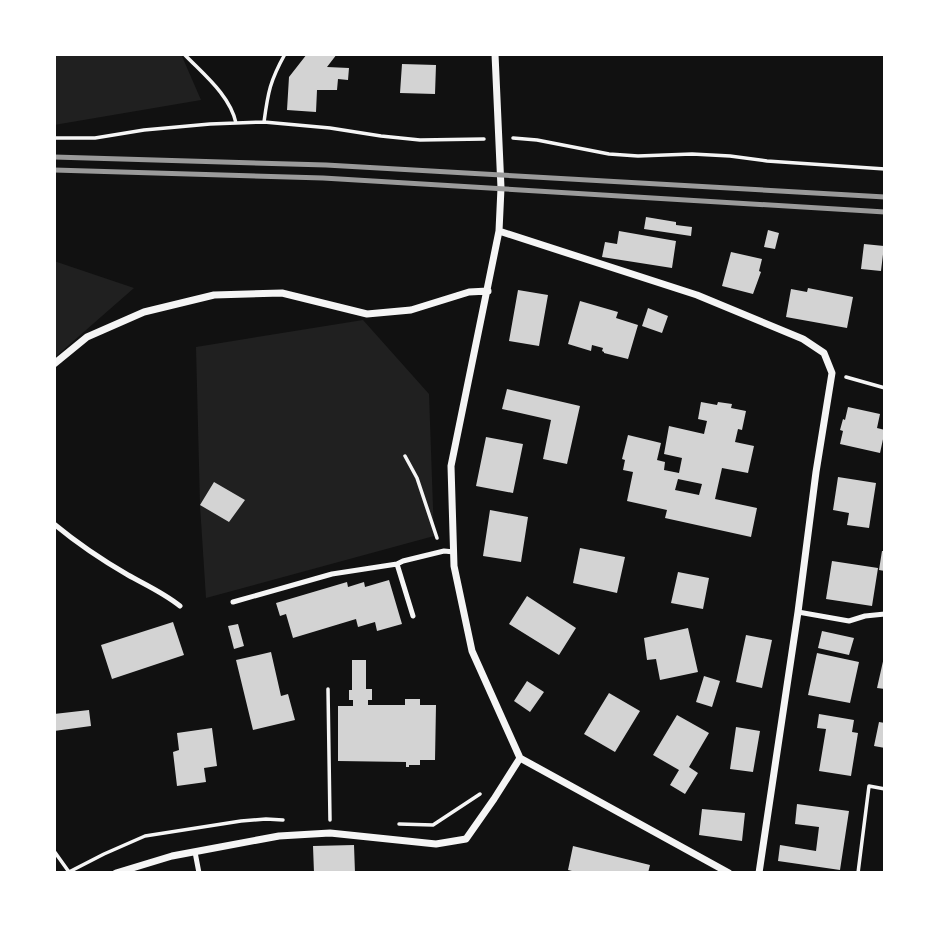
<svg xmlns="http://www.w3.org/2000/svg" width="939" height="927" font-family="'Work Sans',sans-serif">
<rect width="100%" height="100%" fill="#111"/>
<path fill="#202020" d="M54 54H181L201 100 54 125Z
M54 261 134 288 54 358Z
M363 320 429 394 434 536 206 598 200 505 196 347Z"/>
<path fill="#d3d3d3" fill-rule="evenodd" d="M307 54H337L327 67 349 68 348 80 338 79 337 90H317L316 112 287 110 289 77Z
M402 64 436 65 435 94 400 93Z
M646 217 676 222V225L692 227 691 236 644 229Z
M768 230 779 233 775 249 764 247Z
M619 231 676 241 672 268 602 257 605 242 617 244Z
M864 244 884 246 881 271 861 269Z
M731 252 762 259 759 271 761 272 753 294 722 286Z
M808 288 853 297 847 328 786 317 791 289 807 292Z
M518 290 548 295 539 346 509 341Z
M580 301 618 312 616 318 638 325 628 359 604 353V352L602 351 603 348 592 345 591 351 568 344Z
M648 308 668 316 662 333 642 326Z
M507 389 580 406 567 464 543 459 551 420 502 409Z
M701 402 717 405 718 402 732 404 731 408 746 411 742 430 738 429 735 442 754 446 748 473 722 468 715 499 757 508 751 537 665 518 667 510 627 501 633 472 623 470 625 460 622 459 628 435 661 443 657 460 665 462 664 470 679 473 682 458 664 454 669 426 704 434 707 421 698 419ZM678 479 702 484 699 495 675 490Z
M848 407 880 414 877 428 885 430 880 453 840 444 843 431 840 430 843 419 845 420Z
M486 437 523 444 513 493 476 486Z
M838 477 876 483 869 528 847 525 849 513 833 510Z
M214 482 245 500 229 522 200 505Z
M490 510 528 517 521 562 483 556Z
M580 548 625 557 617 593 573 583Z
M882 551H885V571L879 570Z
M832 561 878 568 872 606 826 599Z
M678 572 709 578 703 609 671 603Z
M389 580 402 624 377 631 375 622 358 627 356 619 293 638 286 614 280 616 276 603 347 582 348 587 364 582 365 587Z
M527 596 576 628 559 655 509 624Z
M173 622 184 655 112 679 101 645Z
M238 624 244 646 234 649 228 626Z
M688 628 698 672 660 680 656 659 647 660 644 638Z
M822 631 854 638 849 655 818 648Z
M746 635 772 640 762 688 736 682Z
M271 652 281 696 288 694 295 720 253 730 236 660Z
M817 653 859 662 850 703 808 695Z
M884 657H885V689L877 688Z
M352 660H366V689H372V700H368V705H405V699H420V705H436L435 760H420V765H409V767H406V762L338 761V706H353V700H349V690H352Z
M704 676 720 681 712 707 696 702Z
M527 681 544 692 530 712 514 701Z
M609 693 640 711 615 752 584 734Z
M89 710 91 726 54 731V714Z
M819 714 854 720 852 732 858 733 851 776 819 771 826 729 817 728Z
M677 715 709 733 689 767 698 773 685 794 670 785 679 770 653 755Z
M879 722 885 723V748L874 746Z
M736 727 760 731 753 772 730 769Z
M212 728 217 766 204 768 206 782 177 786 173 752 179 750 177 733Z
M797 804 849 811 840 870 778 861 780 845 816 851 819 827 795 824Z
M702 809 745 813 742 841 699 835Z
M354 845 355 873H314L313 846Z
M573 846 650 865 648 873H580L568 870Z"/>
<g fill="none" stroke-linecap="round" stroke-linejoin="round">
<path stroke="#f5f5f5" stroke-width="3.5" d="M184 54C203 74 230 95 236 123
M264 122C268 92 270 81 285 54
M54 138H95L144 130 210 124 264 122 330 128 381 136 420 140 484 139
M513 138 537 140 609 154 638 156 692 154 730 156 767 161 885 169
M846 377 885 388
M405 456 417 478 437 538
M328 689 330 820
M399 824 433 825 480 794
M54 851 69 872
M67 873 104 854 145 836 241 821 266 819 283 820
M858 873 869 786 885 789"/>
<path stroke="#f5f5f5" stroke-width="5" d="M54 524C77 543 102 560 128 575 146 585 164 593 180 606
M233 602 332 574 397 564
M798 612 849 621 865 616 885 614
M413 616 397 564 403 561 444 551 454 552
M195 852 199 873"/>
<path stroke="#f5f5f5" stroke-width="7" d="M495 54 501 188 499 231 451 466 454 566 472 651 520 758
M499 231 697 295 803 339 824 353 832 373 816 472 798 612 759 873
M54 364 87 337 144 312 214 295 282 293 367 314 411 310 469 292 488 291
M520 758 729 873
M116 873 172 856 279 836 330 833 436 844 466 839 494 799 520 758"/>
<path stroke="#9a9a9a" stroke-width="5" d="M54 157 326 165 885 197
M54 170 323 178 885 212"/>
</g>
<rect width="939" height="927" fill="none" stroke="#ffffff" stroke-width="112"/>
</svg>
